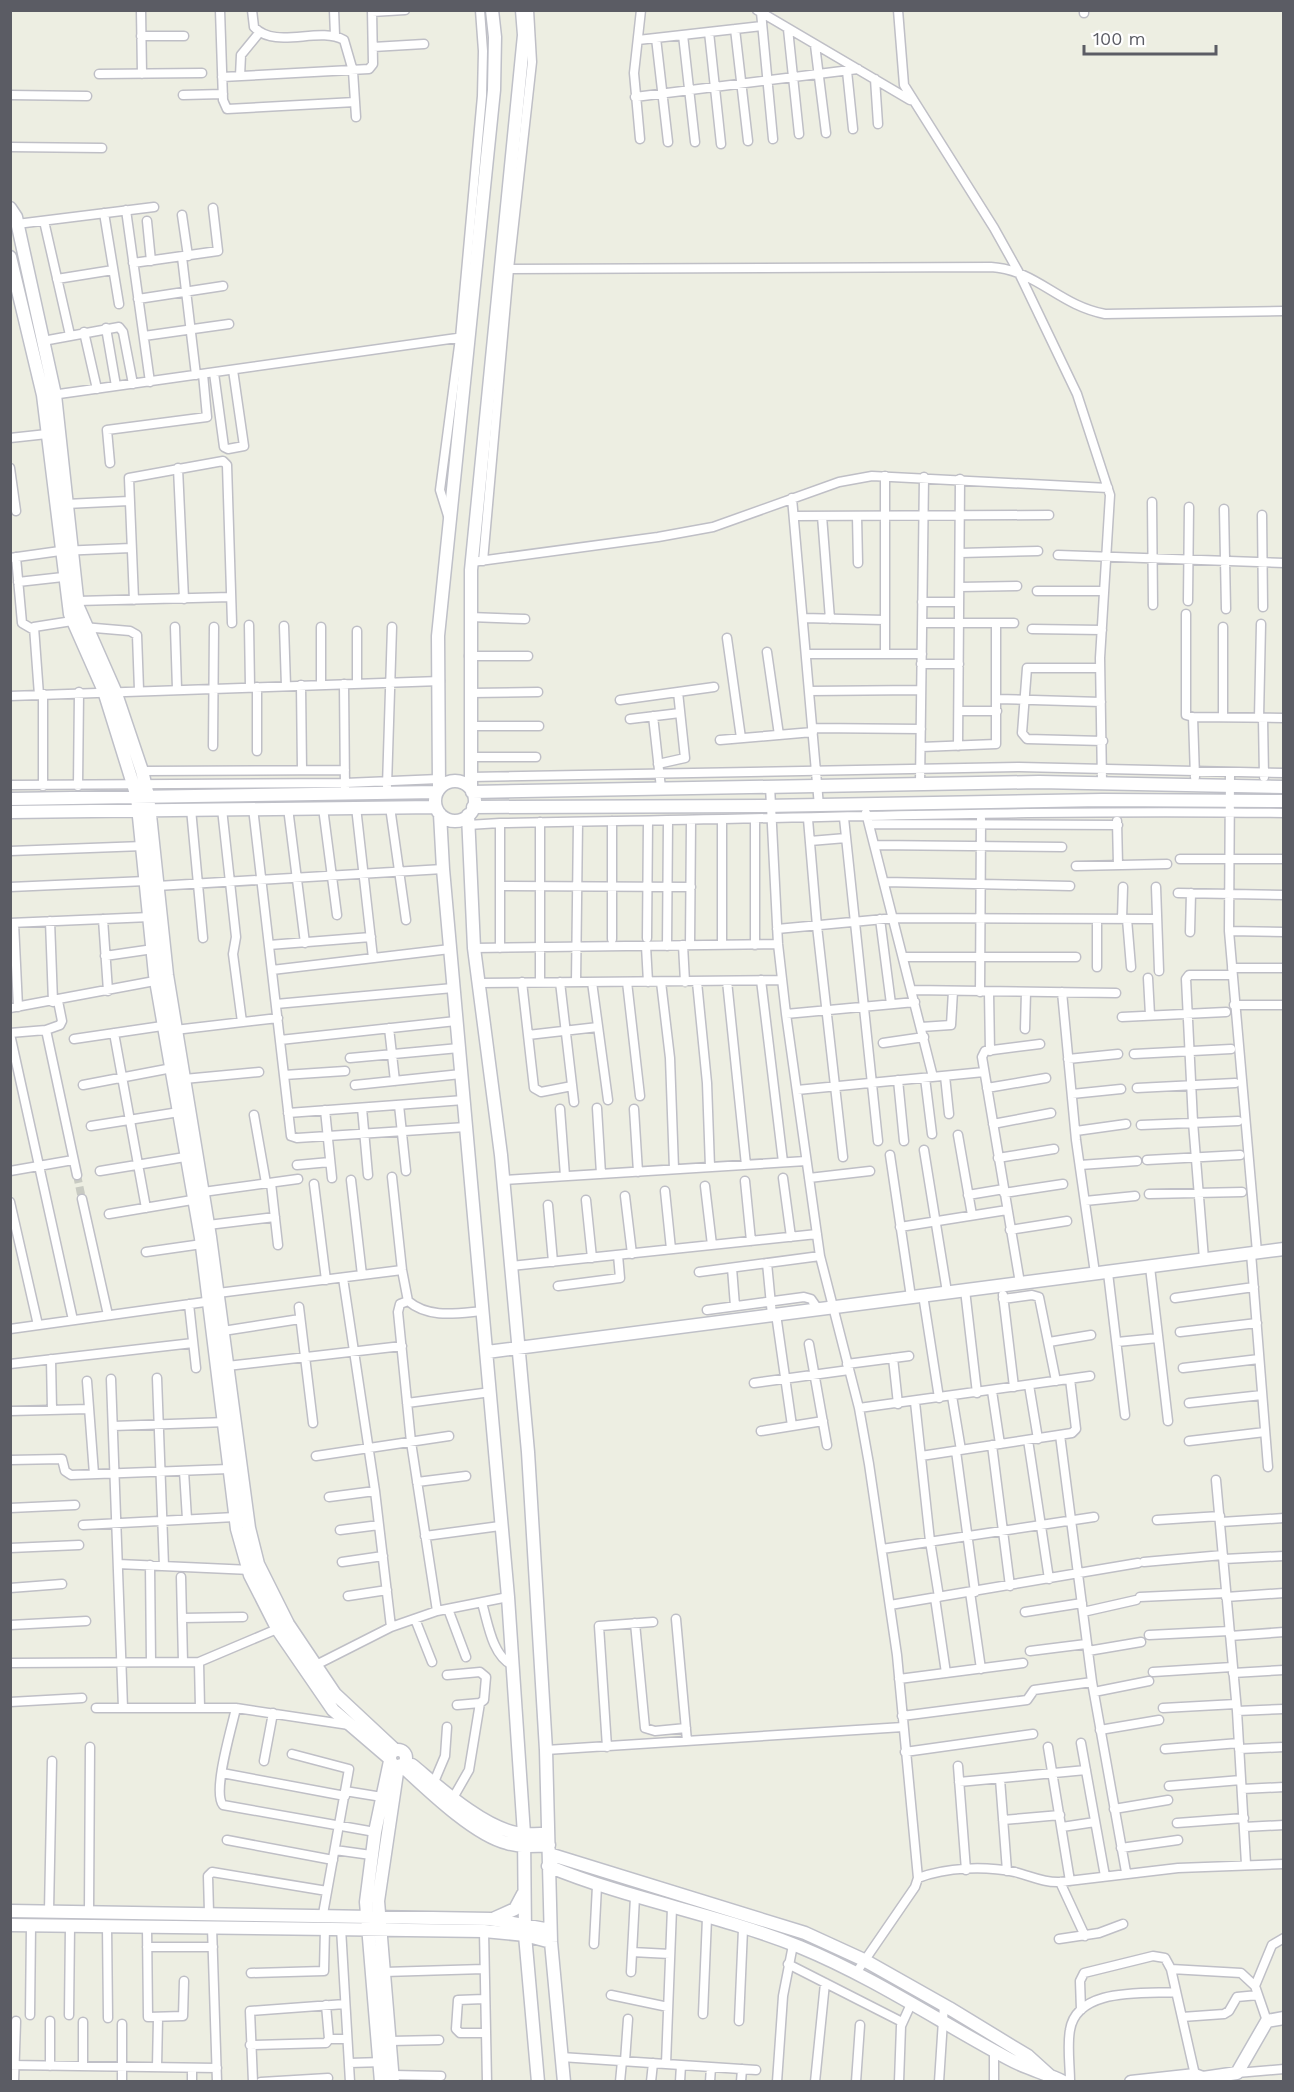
<svg xmlns="http://www.w3.org/2000/svg" width="1294" height="2092" font-family="'Work Sans',sans-serif">
<rect width="100%" height="100%" fill="#edeee2"/>
<g fill="none" stroke-linecap="round" stroke-linejoin="round">
<path stroke="#c8cac2" stroke-width="8" stroke-dasharray="8 4" stroke-linecap="butt" d="M77 1175 82 1199"/>
<g stroke="#bfbfc6" stroke-width="11">
<path id="street" d="M141 10 142 74
M220 10 223 100 227 109 355 102
M252 10 254 27C276 50 318 26 344 40L353 71 356 117
M334 10 335 35
M757 10 910 100
M898 10 904 85 994 228 1018 271 1077 394 1110 495 1100 658 1102 782
M1084 10V13
M372 12 405 10
M761 12 773 139
M735 29 748 141
M788 29 799 134
M709 32 721 144
M683 35 695 142
M141 36H184
M656 38 668 142
M638 40 762 26
M815 45 826 133
M373 47 424 44
M847 71 853 129
M99 74 202 73
M240 76 241 55 259 33
M222 77 369 69 373 64 372 10
M875 79 878 124
M10 95 87 96
M183 95 223 94
M635 97 858 69
M640 139 634 73 641 10
M10 147 102 148
M126 210 150 382
M104 213 119 304
M182 215 188 256
M44 221 70 335
M147 221 151 261
M17 224 154 207
M182 257 196 375
M133 263 218 251 213 208
M501 269 991 267C1037 270 1058 305 1105 314L1284 311
M57 279 113 270
M138 299 223 286
M106 328 116 386
M84 332 97 389
M144 336 229 324
M43 341 119 327 123 332 133 384
M214 373 224 447 228 449 244 446 233 370
M52 395 464 337
M10 438 47 434
M110 463 107 430 207 417 203 374
M10 468 16 511
M178 468 184 599
M792 498 819 806
M1152 502 1153 605
M66 504 129 501
M1224 509 1226 609
M1262 515 1263 607
M794 516 1049 515
M822 516 830 619
M857 516 858 563
M449 519 440 490 460 338 482 96 483 51 480 10
M960 553 1038 551
M1058 555 1284 563
M16 557 22 623 34 630
M10 558 60 551 131 548
M483 561 509 269 532 62 529 10
M472 562 658 537 713 527 839 482 872 476 1108 488
M18 582 63 577
M960 587 1017 586
M1037 591H1104
M134 600 129 478 223 461 227 465 232 623
M77 601 231 597
M1188 601 1189 507
M922 602H959
M1186 614V715L1193 717 1284 718
M470 617 525 619
M803 618 885 620
M922 623H1014
M249 625 250 687
M284 626 286 686
M83 627 130 631 137 635 139 690
M175 627 177 689
M321 627V685
M1032 629 1102 630
M357 631V684
M727 638 741 738
M767 652 779 735
M806 654H922
M885 654V476
M469 656H528
M921 664H959
M1100 668H1027L1022 733 1027 739 1103 741
M344 684 345 789
M301 685 302 770
M809 691 921 690
M470 693 538 692
M39 695 34 627 72 621
M10 696 440 681
M997 699 1101 702
M620 700 714 687
M959 711H997
M653 716 661 788
M1193 717 1195 777
M1223 717V627
M1259 718 1261 624
M1263 718 1264 777
M630 719 680 713
M470 726H539
M812 728 921 729
M720 740 813 732
M213 746 214 627
M958 746 960 479
M921 747 996 744V623
M257 751V687
M470 757H536
M658 764 685 758 678 692
M142 771 345 770
M1230 773 1229 931 1257 1252
M471 777 1019 767 1284 773
M920 784 924 477
M10 785 345 783 439 779
M43 786V694
M78 786 79 692
M387 786 392 627
M770 786 778 944 786 1014 820 1256 859 1408 869 1464 897 1655 918 1878 915 1887 856 1973
M356 807 373 958
M390 807 406 920
M253 808 291 1136 297 1138 466 1127
M288 808 305 943
M323 808 337 915
M191 809 203 938
M222 809 236 937 233 954 242 1022
M866 813 933 1077
M844 818 878 1141
M808 819 817 926 843 1157
M755 820V945
M1117 821 1118 865
M540 822V982
M869 824 1118 825
M468 825 500 823C761 820 1022 809 1284 813
M810 841 846 838
M875 845 1062 847
M10 851 143 846
M1180 859H1284
M1076 866 1167 864
M885 882 1070 886
M157 886 443 869
M500 886 691 887
M10 887 146 881
M1156 887 1159 971
M1178 893 1284 895
M103 919 108 991
M880 919 891 1004
M1122 919 1123 887
M1127 919 1131 967
M1097 920V967
M50 921 53 1002
M10 923 150 917
M14 923 18 1007
M777 929 895 918 1157 919
M1229 931 1284 932
M1190 932 1191 893
M647 938 648 821
M612 939V821
M269 945 371 937
M683 945 685 982
M690 945 691 821
M722 945V820
M646 946 648 982
M667 946 668 821
M474 948 778 944
M500 948V823
M105 956 153 949
M904 957H1076
M1232 968H1284
M272 970 450 949
M1148 978 1150 1015
M761 980 783 1162
M727 981 746 1165
M522 982 534 1088 541 1092 572 1086
M560 982 574 1102
M576 982 578 822
M592 982 608 1100
M627 982 640 1096
M661 982 670 1058 674 1169
M697 982 707 1083 710 1167
M479 983 782 980
M912 990 1116 993
M980 992 981 819
M989 992 990 1051
M1062 992 1076 1140 1095 1273
M276 1004 453 988
M1234 1005H1284
M10 1008 160 980
M786 1014 915 1002
M1122 1017 1226 1012
M921 1027 951 1025 953 991
M389 1028 395 1081
M1025 1029 1026 992
M46 1030 77 1175
M175 1030 278 1018
M10 1033 46 1030 60 1025 62 1021 58 1001
M114 1033 146 1208
M10 1034 73 1320
M528 1035 598 1027
M74 1039 169 1025
M280 1040 456 1021
M883 1043 924 1037
M1134 1054 1231 1049
M350 1058 459 1048
M1068 1059 1118 1054
M284 1075 345 1071
M945 1076 949 1114
M925 1078 932 1134
M184 1079 259 1072
M898 1080 904 1141
M83 1085 172 1068
M355 1085 461 1074
M987 1088 1046 1078
M1137 1088 1235 1083
M797 1090 984 1072
M1072 1094 1121 1089
M399 1105 406 1171
M362 1108 368 1175
M597 1108 601 1174
M560 1109 565 1176
M634 1109 638 1172
M325 1110 332 1178
M288 1113 464 1100
M254 1115 266 1183
M993 1124 1051 1113
M1141 1125 1238 1121
M91 1126 179 1112
M1076 1131 1126 1124
M958 1135 972 1215
M924 1150 947 1292
M890 1155 911 1297
M998 1158 1054 1149
M1147 1160 1240 1155
M297 1165 330 1162
M1080 1165 1137 1161
M10 1171 73 1160
M100 1171 191 1156
M392 1177 402 1270 408 1301C429 1319 458 1313 483 1311
M783 1178 791 1237
M809 1178 870 1171
M351 1180 362 1275
M503 1180 806 1161
M745 1181 751 1241
M271 1183 278 1245
M314 1184 326 1280
M705 1186 712 1245
M665 1191 671 1249
M203 1192 298 1179
M1004 1193 1063 1184
M1149 1194 1242 1192
M968 1195 1004 1189
M625 1196 632 1254
M82 1199 108 1315
M586 1200 592 1258
M1085 1201 1135 1196
M10 1202 38 1325
M548 1205 553 1262
M109 1214 198 1199
M208 1225 275 1217
M900 1227 1007 1210
M1010 1230 1067 1221
M146 1252 202 1244
M1251 1253 1268 1467
M1204 1259 1193 1122 1186 979 1189 975H1232
M767 1263 772 1315
M511 1266 817 1234
M1150 1267 1168 1421
M732 1268 735 1306
M699 1272 820 1256
M1108 1273 1125 1415
M343 1278 375 1491 391 1627
M1020 1283 982 1057 985 1051 1040 1044
M558 1286 620 1278 618 1255
M965 1290 977 1393
M218 1293 402 1270
M923 1295 939 1398
M1003 1295 1014 1387
M1175 1298 1254 1287
M1003 1299 1032 1295 1039 1297 1056 1381
M408 1301 400 1304 398 1312 411 1442 437 1611
M189 1304 196 1368
M299 1307 313 1423
M707 1310 804 1297 811 1299 818 1309
M776 1314 792 1426
M10 1329 212 1301
M223 1331 300 1319
M1180 1332 1257 1323
M1049 1342 1091 1335
M1117 1342 1158 1338
M809 1344 827 1445
M893 1358 898 1404
M51 1359 52 1410
M10 1364 193 1343
M847 1364 909 1356
M227 1366 402 1346
M1183 1368 1259 1359
M157 1378 164 1566
M111 1379 123 1708
M87 1381 94 1474
M754 1383 849 1370
M1029 1385 1038 1439
M992 1391 1000 1444
M952 1396 961 1450
M915 1402 930 1541 939 1597
M407 1403 491 1392
M1189 1403 1262 1395
M859 1408 1090 1376
M10 1411 89 1409
M113 1426 227 1422
M761 1431 823 1421
M1060 1435 1092 1682 1126 1872
M1028 1440 1049 1579
M1189 1441 1265 1432
M992 1445 1010 1586
M956 1451 975 1592
M316 1456 449 1436
M921 1456 1072 1433 1076 1429 1070 1379
M10 1460 62 1459 65 1471 71 1475 229 1469
M184 1471 187 1519
M1216 1480 1237 1711 1246 1864
M417 1482 466 1476
M329 1497 375 1491
M10 1508 75 1505
M1157 1520 1220 1516
M1221 1522 1284 1518
M83 1525 235 1517
M340 1530 379 1525
M425 1536 500 1526
M10 1548 79 1545
M882 1549 1094 1517
M1224 1559 1284 1556
M342 1562 383 1556
M1144 1562 1223 1555
M118 1564 251 1570
M150 1565 151 1662
M181 1577 183 1662
M10 1588 62 1584
M970 1592 981 1669
M348 1596 387 1590
M1140 1597 1226 1593
M1226 1597 1284 1593
M935 1598 946 1673
M482 1603C488 1623 492 1655 512 1665
M890 1605 1138 1563
M448 1609 466 1657
M1025 1612 1082 1603
M1083 1612 1136 1600
M182 1618 243 1617
M415 1619 432 1662
M676 1619 687 1741
M635 1623 645 1728 655 1731 686 1728
M10 1625 86 1621
M1149 1635 1229 1631
M1230 1636 1284 1632
M1030 1651 1086 1644
M1088 1651 1141 1642
M199 1662 200 1708
M10 1663 199 1662 277 1629
M316 1665 391 1627 437 1611 508 1597
M1153 1672 1232 1667
M1233 1673 1284 1670
M447 1675 480 1672 486 1677 484 1700 480 1703 457 1705
M899 1679 1023 1663
M1094 1692 1149 1681
M10 1702 82 1698
M96 1708H236L349 1725
M236 1708C232 1727 212 1792 223 1805L375 1832
M1163 1708 1236 1704
M1237 1711 1284 1709
M902 1716 1027 1700 1034 1690 1092 1682
M1100 1730 1159 1720
M1081 1743 1105 1876
M607 1747 599 1626 653 1622
M1048 1747 1070 1881
M1165 1749 1239 1743
M1239 1749 1284 1747
M546 1750 903 1727
M905 1752 1033 1734
M292 1754 349 1769 323 1914
M264 1761 273 1713
M958 1766 966 1870
M222 1773 345 1796
M1000 1779 1007 1871
M434 1782 445 1756 447 1727
M959 1782 1086 1770
M1169 1786 1241 1780
M1242 1789 1284 1787
M345 1791 382 1797
M453 1798 469 1770 480 1703
M1114 1809 1168 1800
M1003 1820 1060 1815
M1177 1823 1244 1818
M1062 1827 1095 1822
M1244 1827 1284 1825
M227 1840 333 1860
M1121 1848 1178 1840
M335 1850 371 1855
M918 1878C947 1867 985 1866 1015 1872 1031 1876 1044 1883 1060 1882L1178 1868 1284 1864
M1060 1882 1085 1936
M49 1911 52 1761
M89 1911 90 1747
M209 1913 208 1876 212 1872 327 1891
M107 1926 108 2018
M147 1927 148 2017 183 2016 184 1981
M212 1927 217 2082
M341 1928 350 2082
M484 1931 487 2082
M1059 1939 1099 1933 1123 1924
M594 1944 597 1886
M147 1947H213
M632 1952 670 1954
M788 1964 902 2022
M1171 1969 1241 1973 1255 1986 1267 2021
M384 1972 484 1969
M631 1972 635 1897
M251 1973 324 1971 325 1928
M1255 1986 1272 1945 1284 1938
M611 1995 668 2007
M484 1999 458 2000 456 2029 460 2033H485
M1081 2010 1080 1981 1084 1973 1153 1956 1165 1958 1171 1969 1195 2075
M703 2014 707 1918
M30 2015 31 1926
M69 2015 70 1926
M1182 2017 1224 2014 1229 2011 1237 1997 1258 1995
M50 2021V2066
M739 2021 743 1929
M83 2022V2066
M122 2024V2082
M329 2039H347
M390 2041 439 2040
M250 2045 326 2043 329 2039 326 2005
M561 2057 756 2070
M625 2061 628 2019
M349 2063 384 2062
M666 2064 672 1908
M10 2065 217 2068
M157 2067 158 2018
M192 2068V2082
M1237 2073 1284 2069
M393 2075 441 2076
M14 2082 16 2021
M253 2082 250 2011 345 2004
M261 2082 328 2078
M620 2082 622 2061
M651 2082 653 2063
M680 2082 681 2065
M710 2082 711 2067
M741 2082 742 2069
M777 2082 783 1996 793 1945
M815 2082 825 1983
M856 2082 860 2025
M899 2082 901 2026 911 2004
M939 2082 944 2005
M994 2082V2051
M1070 2082C1070 2065 1067 2046 1070 2030 1077 1987 1144 1994 1176 1992"/>
</g>
<g stroke="#bfc0c8" stroke-width="15">
<path id="secondary" d="M10 208 16 217 55 395 78 607 115 691 142 771 148 796 167 975 210 1237 249 1528 258 1564 288 1624 335 1694 395 1750
M10 257 43 395 70 614 104 691 137 797 155 975 201 1238 237 1529 250 1575 278 1630 333 1710 389 1758
M435 801a20 20 0 1 1 40 0a20 20 0 1 1-40 0Z
M439 788 438 636 494 90 495 37 492 10
M471 789V570L524 35 522 10
M472 792 1039 782 1284 787
M10 799 437 792
M473 807 764 806 1102 800 1284 801
M10 812 436 807
M440 814 443 869 508 1597 524 1834 525 1935 538 2082
M468 815 474 948 501 1155 528 1452 546 1750 551 1942 564 2082
M487 1352 1284 1249
M390 1758a8 8 0 1 1 16 0a8 8 0 1 1-16 0Z
M401 1765C427 1789 474 1835 507 1843 520 1847 535 1846 549 1845
M412 1765C439 1787 481 1826 516 1833 526 1835 538 1834 548 1834
M549 1854 805 1933 864 1960 949 2008 1028 2056 1049 2075
M548 1866C630 1900 718 1914 800 1947 873 1977 940 2022 1009 2059 1027 2069 1046 2073 1064 2082
M10 1911 491 1919 550 1930
M495 1918 515 1909 523 1894
M10 1925 484 1931 525 1935 551 1942
M381 2082 366 1902 375 1832 390 1761
M393 2082 378 1901 398 1766
M1131 2082 1195 2075 1203 2078 1237 2073 1267 2021 1284 2018"/>
</g>
<use href="#street" stroke="#fff" stroke-width="8"/>
<use href="#secondary" stroke="#fff" stroke-width="12"/>
</g>
<rect width="1294" height="2092" fill="none" stroke="#5b5c64" stroke-width="24"/>
<path d="M1084 45v9h132v-9" fill="none" stroke="#5b5c64" stroke-width="3"/>
<text x="1093" y="45" font-size="18" fill="#5b5c64" stroke="#ffffff" stroke-width="4.5" paint-order="stroke">100 m</text>
</svg>
